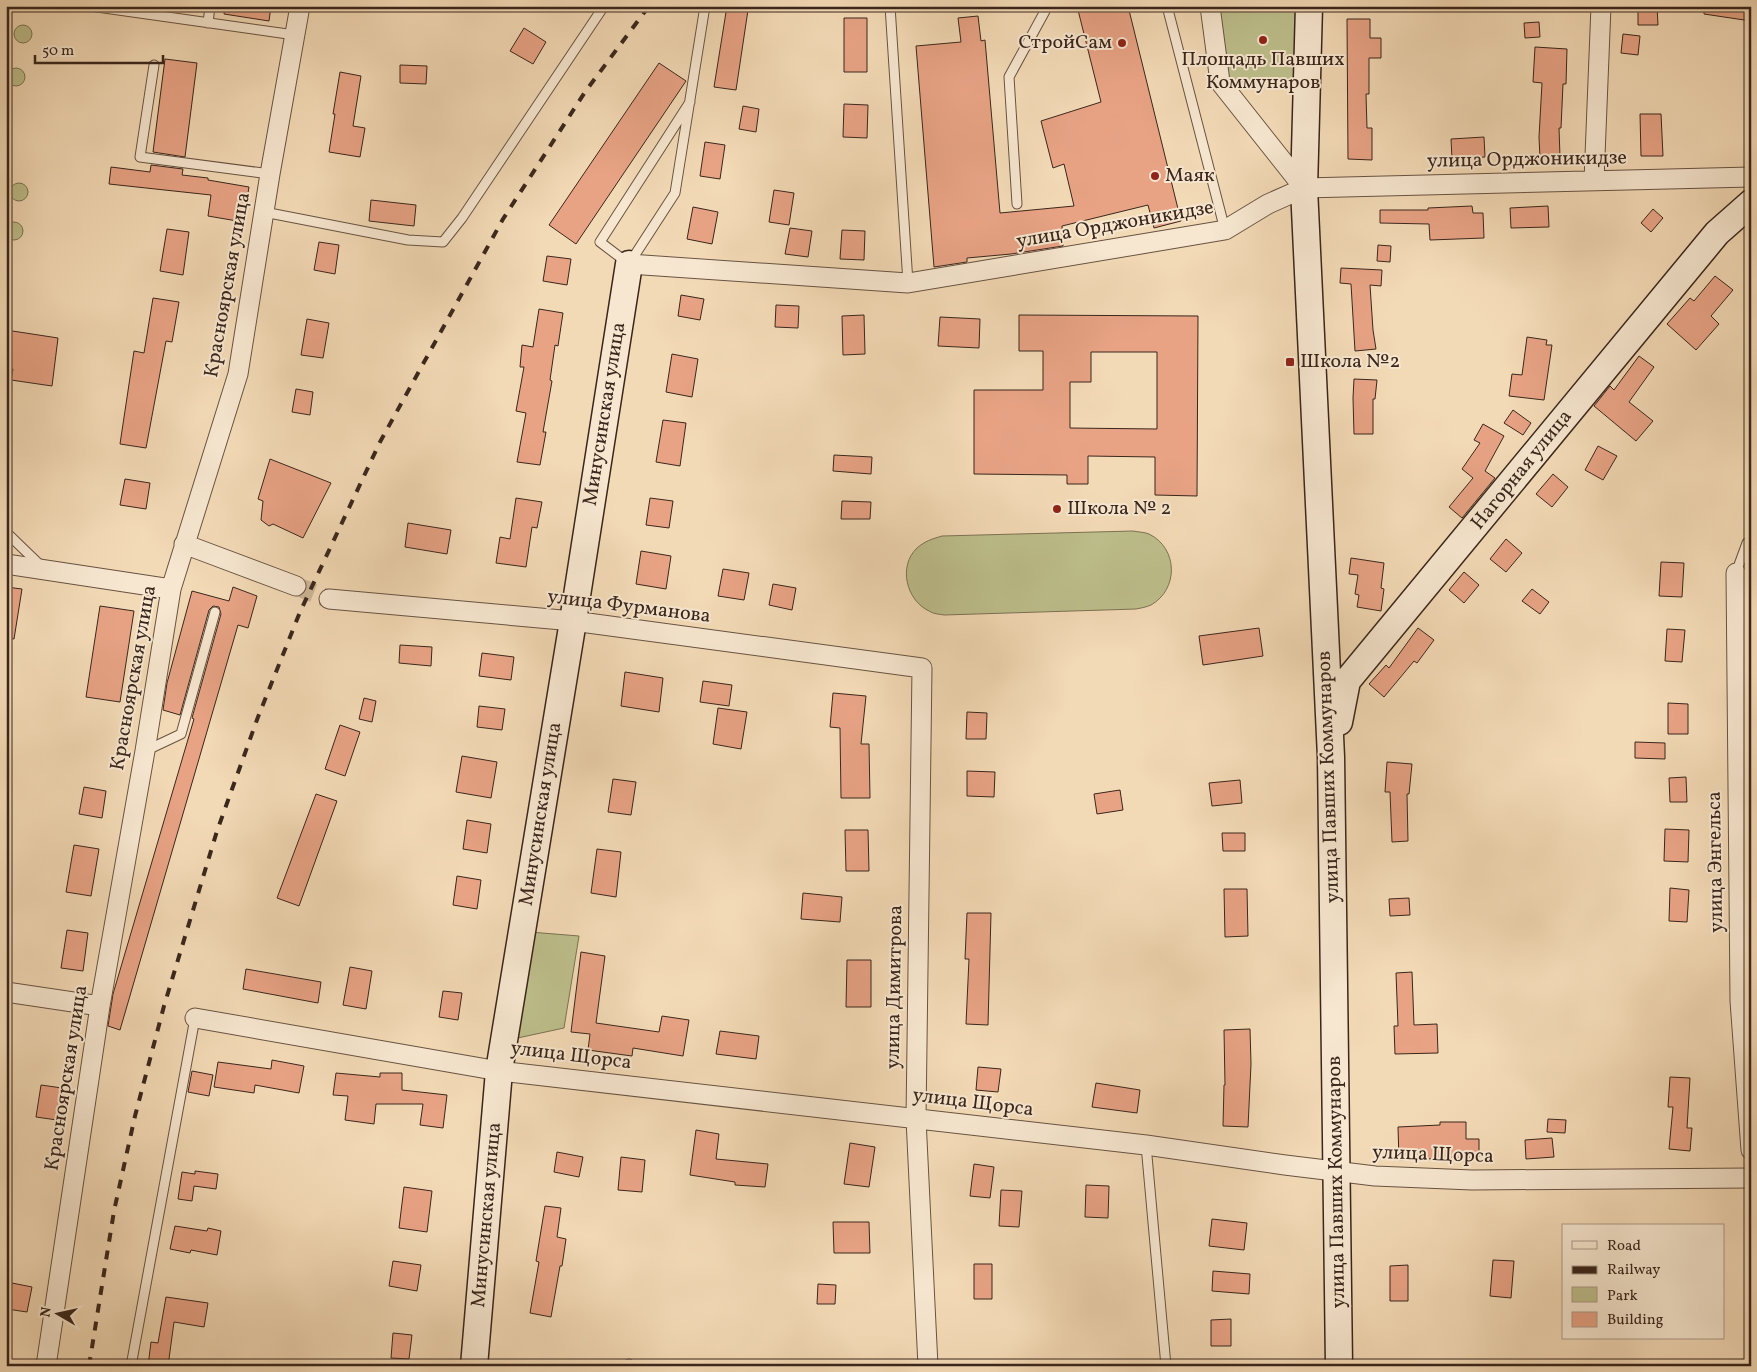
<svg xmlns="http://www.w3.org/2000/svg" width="1757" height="1372" font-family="Vollkorn,serif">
<rect width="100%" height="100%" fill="#f3dab6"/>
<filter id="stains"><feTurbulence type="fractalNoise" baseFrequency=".004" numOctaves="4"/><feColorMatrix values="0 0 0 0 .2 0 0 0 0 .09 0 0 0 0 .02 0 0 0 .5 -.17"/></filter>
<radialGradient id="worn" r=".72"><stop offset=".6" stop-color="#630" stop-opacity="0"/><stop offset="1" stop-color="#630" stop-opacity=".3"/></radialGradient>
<path fill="#bdbf8c" stroke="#7c7254" d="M1219 6H1304L1303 78 1228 83Z
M14 34a9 9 0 1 1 18 0a9 9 0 1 1-18 0Z
M7 77a9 9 0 1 1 18 0a9 9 0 1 1-18 0Z
M10 192a9 9 0 1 1 18 0a9 9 0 1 1-18 0Z
M5 231a9 9 0 1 1 18 0a9 9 0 1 1-18 0Z
M1133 531C1138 532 1144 532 1149 534 1178 548 1179 589 1151 605 1147 607 1141 608 1136 609L944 615C939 614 933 614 929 611 906 600 898 566 917 548 925 541 932 539 942 536Z
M530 932 579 936 564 1028 513 1039Z"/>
<path fill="#e8a385" stroke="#3a261c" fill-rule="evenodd" d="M225 6H271L269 21 224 14Z
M727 6 748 10 736 90 714 87Z
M1077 6H1128L1181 221 1154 228 1148 205 1062 226 1063 246 1011 254 967 258V262L934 267 916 46 961 42 958 18 978 16 981 41 985 40 1000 213 1074 206 1064 164 1053 168 1041 121 1101 102Z
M1638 6H1657L1658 25H1638Z
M1704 6H1739L1751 8V21L1704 14Z
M844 18H867V72H844Z
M1347 19H1370V38H1381V58H1369V94H1366L1367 128H1372V160L1348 159Z
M1539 22 1540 37 1525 38 1524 23Z
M524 28 546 42 533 64 510 51Z
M1623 34 1640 36 1638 55 1621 53Z
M1535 47 1567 49 1566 84H1563L1561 128H1559L1560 157 1540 158 1539 137 1542 83 1533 82Z
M165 59 197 63 185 157 153 152Z
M659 63 686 81 576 244 549 225Z
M400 65 427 66 426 84 400 83Z
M340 72 361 76 353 126 365 128 360 157 329 152 335 114H333Z
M844 104 868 105 867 138 843 137Z
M743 106 759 109 756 132 739 129Z
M1640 114H1661L1663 156H1641Z
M1484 137 1485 157 1452 159 1451 139Z
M705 142 725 145 720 179 700 176Z
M151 165 183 169 182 175 208 178V180L249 187 243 222 208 216 211 195 109 184 111 167 150 172Z
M774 190 794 193 789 225 769 222Z
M371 200 416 205 414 226 369 221Z
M1472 206 1473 213H1483L1484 238 1430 240 1429 224 1380 223V210H1428V208Z
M1548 206 1549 227 1511 228 1510 208Z
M693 207 718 212 712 244 687 239Z
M1653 209 1663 218 1651 232 1641 223Z
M790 228 812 231 808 257 785 254Z
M167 229 189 232 183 275 160 271Z
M842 230 865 231 864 260 840 259Z
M319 242 339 245 335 274 314 270Z
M1378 245 1391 246 1390 262 1377 261Z
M547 256 571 259 567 285 543 281Z
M1341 268 1382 270 1381 286 1370 285 1373 330 1376 349 1355 351 1351 284 1340 283Z
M1715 276 1733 290 1711 316 1719 324 1696 350 1667 324 1690 298 1694 301Z
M681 295 704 299 700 320 678 316Z
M153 298 179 302 172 342 166 341 146 448 120 444 134 351 144 353Z
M776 305 799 306 798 328 775 327Z
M539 309 563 313 558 346 555 345 550 380 552 381 543 432H546L540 465 517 462 526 413 516 411 524 367H520L522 345 533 347Z
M864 315 865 354 843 355 842 316Z
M1019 315 1198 316 1197 496 1155 495V457L1088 456V484H1067V475L974 474V390H1043V351H1019ZM1091 352H1157V429L1070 428V382H1091Z
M940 317 980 319 979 348 938 346Z
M307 319 329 323 323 358 301 355Z
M6 330 58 338 52 386 11 380 13 369 6 368Z
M1527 337 1547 340 1546 345H1552L1544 400 1509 396 1512 374 1522 375Z
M672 354 698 359 692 397 666 392Z
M1639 356 1654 367 1629 402 1653 421 1636 441 1594 406 1610 386 1614 390Z
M1354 379 1377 380 1375 399H1373V434H1354L1353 398Z
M296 389 313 392 310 415 292 412Z
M1513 410 1531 423 1523 435 1504 423Z
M663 420 686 423 680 466 656 462Z
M1483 424 1504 436 1485 471 1495 478 1462 518 1449 507 1473 478 1462 469 1480 443 1474 440Z
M1598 446 1617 456 1603 480 1585 470Z
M834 455 872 457 871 474 833 471Z
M270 459 331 483 303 538 273 524 269 526 261 520 263 501 258 499Z
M1553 474 1568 487 1552 507 1536 494Z
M125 479 150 483 146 509 120 505Z
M516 498 542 502 537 528 532 527 526 567 496 563 500 537 510 539Z
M650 498 673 501 669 528 646 525Z
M842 501 871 502 870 519H841Z
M408 523 451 530 447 554 405 547Z
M1506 539 1522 553 1506 572 1490 559Z
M641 551 671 556 666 589 636 584Z
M1351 558 1384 563 1381 588 1384 589 1381 611 1357 607 1359 595 1355 594 1358 575 1349 574Z
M1661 562 1684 563 1682 597 1659 596Z
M723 569 749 573 744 600 718 596Z
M1464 572 1479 585 1464 603 1449 590Z
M773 584 796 588 792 610 769 605Z
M6 587 22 589 14 639 6 638Z
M233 587 257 596 248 628 238 625 120 1030 108 1026 113 994 194 719 192 718 221 614 219 607 213 606 209 610 180 715 163 710 167 683 192 591 229 601Z
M1532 589 1549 602 1540 614 1522 601Z
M100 606 134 611 120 702 86 697Z
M1259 628 1263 656 1203 665 1199 636Z
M1418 628 1434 640 1417 663 1414 661 1384 697 1369 684 1386 665 1389 668Z
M1667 629 1685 630 1682 662 1665 661Z
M400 645 432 647 431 666 399 663Z
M482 653 514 657 511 680 479 676Z
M625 672 663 678 659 712 621 706Z
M703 681 732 685 729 706 700 702Z
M833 693 866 696 861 744H869L870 798H841L840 728 830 727Z
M364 698 376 701 372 722 359 719Z
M1668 703 1688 704V734H1668Z
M479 706 505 709 502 730 477 727Z
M718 708 747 712 741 749 713 744Z
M967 712 987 713 986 739H966Z
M340 725 360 732 345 776 325 769Z
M1635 742 1665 743V759L1635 758Z
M462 756 497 762 491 798 456 792Z
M1387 762 1412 764 1409 794H1407L1408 841 1392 842 1390 792H1385Z
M967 771 995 772 994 797 967 796Z
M1686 777 1687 802H1670L1669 778Z
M613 779 636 782 631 815 608 812Z
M1240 780 1242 803 1212 806 1209 783Z
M84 787 106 791 102 818 79 814Z
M1120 790 1123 810 1097 814 1094 794Z
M316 794 337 801 299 906 277 898Z
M467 820 491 824 487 853 463 849Z
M1665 829 1689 830 1688 862 1664 861Z
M845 830H868L869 871H846Z
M1222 833H1245V851H1223Z
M74 845 99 849 91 896 66 892Z
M597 849 621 852 616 897 591 893Z
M457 876 481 880 477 909 453 905Z
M1670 888 1689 890 1687 922 1669 921Z
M1224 889H1247L1248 936 1225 937Z
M803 893 842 897 840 922 801 919Z
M1409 898 1410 915 1390 916 1389 899Z
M967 913H991L988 1025 966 1024 969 959H965Z
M67 930 88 933 83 971 61 968Z
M581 952 605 956 596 1023 659 1032 662 1016 689 1020 683 1056 633 1048 632 1056 588 1050 590 1034 571 1032Z
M847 960H871V1007H846Z
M350 967 372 971 366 1009 343 1005Z
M246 969 321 982 318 1003 243 989Z
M1412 972 1414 1025 1437 1024 1438 1053 1395 1054 1394 1026H1398L1396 973Z
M443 991 462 993 458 1020 439 1017Z
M1250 1029 1251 1064 1248 1127 1223 1126 1224 1085H1225L1224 1030Z
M720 1031 759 1036 756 1059 716 1054Z
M272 1060 304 1066 299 1093 255 1085 254 1093 214 1087 218 1062 271 1069Z
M978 1067 1001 1069 998 1092 976 1090Z
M192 1071 213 1075 209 1096 188 1092Z
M336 1073 380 1077V1073H402V1090L447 1095 443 1128 420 1125 423 1104H376L374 1124 345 1120 348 1096 333 1095Z
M1670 1077 1690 1078 1687 1128H1692L1690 1151 1669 1149 1673 1107H1668Z
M1096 1083 1140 1090 1137 1113 1092 1107Z
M41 1085 62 1088 57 1120 36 1117Z
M1548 1119 1566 1120 1565 1133 1547 1132Z
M1440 1122H1466V1139H1479V1157L1399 1160 1398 1127 1440 1125Z
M696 1130 719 1134 716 1159 768 1164 765 1187 735 1185V1182L690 1175Z
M1552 1138 1554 1157 1526 1159 1525 1140Z
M850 1143 875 1147 869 1187 844 1184Z
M557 1152 583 1157 579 1177 554 1172Z
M621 1157 645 1160 642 1192 618 1190Z
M974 1164 994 1167 990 1198 970 1196Z
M195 1171 218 1174 216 1189 194 1186 192 1201 178 1199 182 1172 195 1174Z
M1086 1185 1109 1186 1108 1218 1085 1217Z
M404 1187 432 1191 427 1232 399 1228Z
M1001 1190 1022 1191 1019 1227 999 1226Z
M545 1206 561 1208 557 1237 566 1239 562 1266H560L551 1317 530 1313 539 1262 536 1261Z
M1212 1219 1247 1223 1244 1250 1209 1246Z
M833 1222H869L870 1253H834Z
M175 1226 207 1231 208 1228 221 1231 217 1255 191 1250 190 1253 170 1249Z
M1493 1260 1514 1261 1511 1298 1490 1296Z
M393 1261 421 1265 417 1291 389 1286Z
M974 1264H992V1299H974Z
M1408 1265V1301H1390V1266Z
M1213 1271 1250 1274 1249 1294 1212 1291Z
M12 1283 32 1287 27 1312 7 1309Z
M818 1284 836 1285 835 1304H817Z
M166 1297 208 1303 204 1327 174 1322 168 1366H148L151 1342 158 1343Z
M1231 1319V1346H1211V1320Z
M393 1333 412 1335 409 1359 391 1358Z"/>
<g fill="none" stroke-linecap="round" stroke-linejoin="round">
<path stroke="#ceb697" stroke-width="19" stroke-dasharray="19 9" stroke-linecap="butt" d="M296 586 329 599"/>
<g stroke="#685342" stroke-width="11">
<path id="lane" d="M90 6 295 35
M890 6 908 283
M1167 6 1225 230
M208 23 210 6
M154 65 140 157 270 174
M690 102 600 242 629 264 675 193 705 6
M1017 204 1009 77 1045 11V6
M264 212 408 240 443 242 462 218 604 6
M6 534 9 535 41 566
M1736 573 1747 543 1751 540
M145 751 181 734 215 612
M1146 1145 1166 1366
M131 1366 195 1018
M628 1366 629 1364"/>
</g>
<g stroke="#685342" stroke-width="21">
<path id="street" d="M1210 6 1220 82 1304 188
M1594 181 1601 6
M629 264 908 283 1225 230 1268 204 1304 188 1751 177
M184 544 296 586
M6 564 171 589
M1736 573 1740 1001 1751 1150
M329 599 573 621 922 668 916 1119 928 1366
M6 992 100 1006
M195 1018 499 1071 1146 1145 1285 1165 1375 1176 1472 1180 1751 1178
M46 1366 100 1006 145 751 171 589 238 374 270 174 300 6"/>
</g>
<g stroke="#3a261c" stroke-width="29">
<path id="secondary" d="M1309 6 1304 188 1331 757 1339 1366
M1339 722 1347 681 1717 233 1751 203
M474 1366 499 1071 573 621 629 264"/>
</g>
<use href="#lane" stroke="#f7e7d0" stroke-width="9"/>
<use href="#street" stroke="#f7e7d0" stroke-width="19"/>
<use href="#secondary" stroke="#f7e7d0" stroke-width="26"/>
<path stroke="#3a261c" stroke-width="4" stroke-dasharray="9 9" stroke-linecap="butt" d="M89 1366 114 1211 135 1116 164 1006 217 831 258 717 300 612 380 442 503 219 585 92 649 6"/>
</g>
<g fill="#8f2418" stroke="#f7e7d0" stroke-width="2">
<circle cx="1263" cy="40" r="5"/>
<circle cx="1122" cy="43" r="5"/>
<circle cx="1155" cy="176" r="5"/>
<rect x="1285" y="357" width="10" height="10" rx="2.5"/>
<circle cx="1057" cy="509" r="5"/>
</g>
<g text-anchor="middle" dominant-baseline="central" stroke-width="4" stroke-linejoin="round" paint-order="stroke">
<g font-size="20" fill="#3a261c" stroke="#f7e7d0" text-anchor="start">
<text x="1112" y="43" text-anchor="end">СтройСам</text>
<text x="1263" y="60" text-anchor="middle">Площадь Павших<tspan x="1263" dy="23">Коммунаров</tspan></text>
<text x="1165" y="176">Маяк</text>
<text x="1300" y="362">Школа №2</text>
<text x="1067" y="509">Школа № 2</text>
</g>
<g font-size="20" fill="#3a261c" stroke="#f7e7d0">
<text transform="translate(1527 160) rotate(-1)">улица Орджоникидзе</text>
<text transform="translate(1115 225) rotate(-10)">улица Орджоникидзе</text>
<text transform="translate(228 285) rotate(-80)">Красноярская улица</text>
<text transform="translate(605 414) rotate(-81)">Минусинская улица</text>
<text transform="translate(1522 470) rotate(-51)">Нагорная улица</text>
<text transform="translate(629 607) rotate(7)">улица Фурманова</text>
<text transform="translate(134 678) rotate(-80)">Красноярская улица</text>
<text transform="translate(1329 777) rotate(-92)">улица Павших Коммунаров</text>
<text transform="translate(541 814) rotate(-81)">Минусинская улица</text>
<text transform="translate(1716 862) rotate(-91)">улица Энгельса</text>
<text transform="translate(895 987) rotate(-89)">улица Димитрова</text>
<text transform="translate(571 1056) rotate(7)">улица Щорса</text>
<text transform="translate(67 1078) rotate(-81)">Красноярская улица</text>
<text transform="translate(973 1103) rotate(7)">улица Щорса</text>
<text transform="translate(1433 1155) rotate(2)">улица Щорса</text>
<text transform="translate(1337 1182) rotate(-91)">улица Павших Коммунаров</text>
<text transform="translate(487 1215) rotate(-85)">Минусинская улица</text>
</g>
</g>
<rect width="1757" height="1372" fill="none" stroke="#f3dab6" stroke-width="25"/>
<rect x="8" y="8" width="1742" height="1357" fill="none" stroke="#3a261c" stroke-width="2.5"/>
<rect x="12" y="12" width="1732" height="1347" fill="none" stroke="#3a261c"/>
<rect x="1562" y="1224" width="162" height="115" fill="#f7e7d0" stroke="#ab9a88"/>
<rect x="1572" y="1241" width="25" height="8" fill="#f7e7d0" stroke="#ab9a88"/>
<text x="1607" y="1250" font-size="15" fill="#3a261c">Road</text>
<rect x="1572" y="1266" width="25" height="8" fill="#3a261c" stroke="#ab9a88"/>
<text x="1607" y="1274" font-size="15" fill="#3a261c">Railway</text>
<rect x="1572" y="1287" width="25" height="15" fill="#bdbf8c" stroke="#ab9a88"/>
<text x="1607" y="1300" font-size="15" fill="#3a261c">Park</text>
<rect x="1572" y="1312" width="25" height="15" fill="#e8a385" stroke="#ab9a88"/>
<text x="1607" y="1324" font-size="15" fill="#3a261c">Building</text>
<g transform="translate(58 1314) rotate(279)" stroke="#f7e7d0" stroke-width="4" paint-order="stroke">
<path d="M0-4L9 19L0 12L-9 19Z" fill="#3a261c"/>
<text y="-8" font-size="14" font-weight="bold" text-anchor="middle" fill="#3a261c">N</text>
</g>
<path d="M35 55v8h128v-8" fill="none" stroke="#3a261c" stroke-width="2.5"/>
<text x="42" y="55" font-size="15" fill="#3a261c" stroke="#f7e7d0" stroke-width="4" paint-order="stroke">50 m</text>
<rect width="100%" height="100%" filter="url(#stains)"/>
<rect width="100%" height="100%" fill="url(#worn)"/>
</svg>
